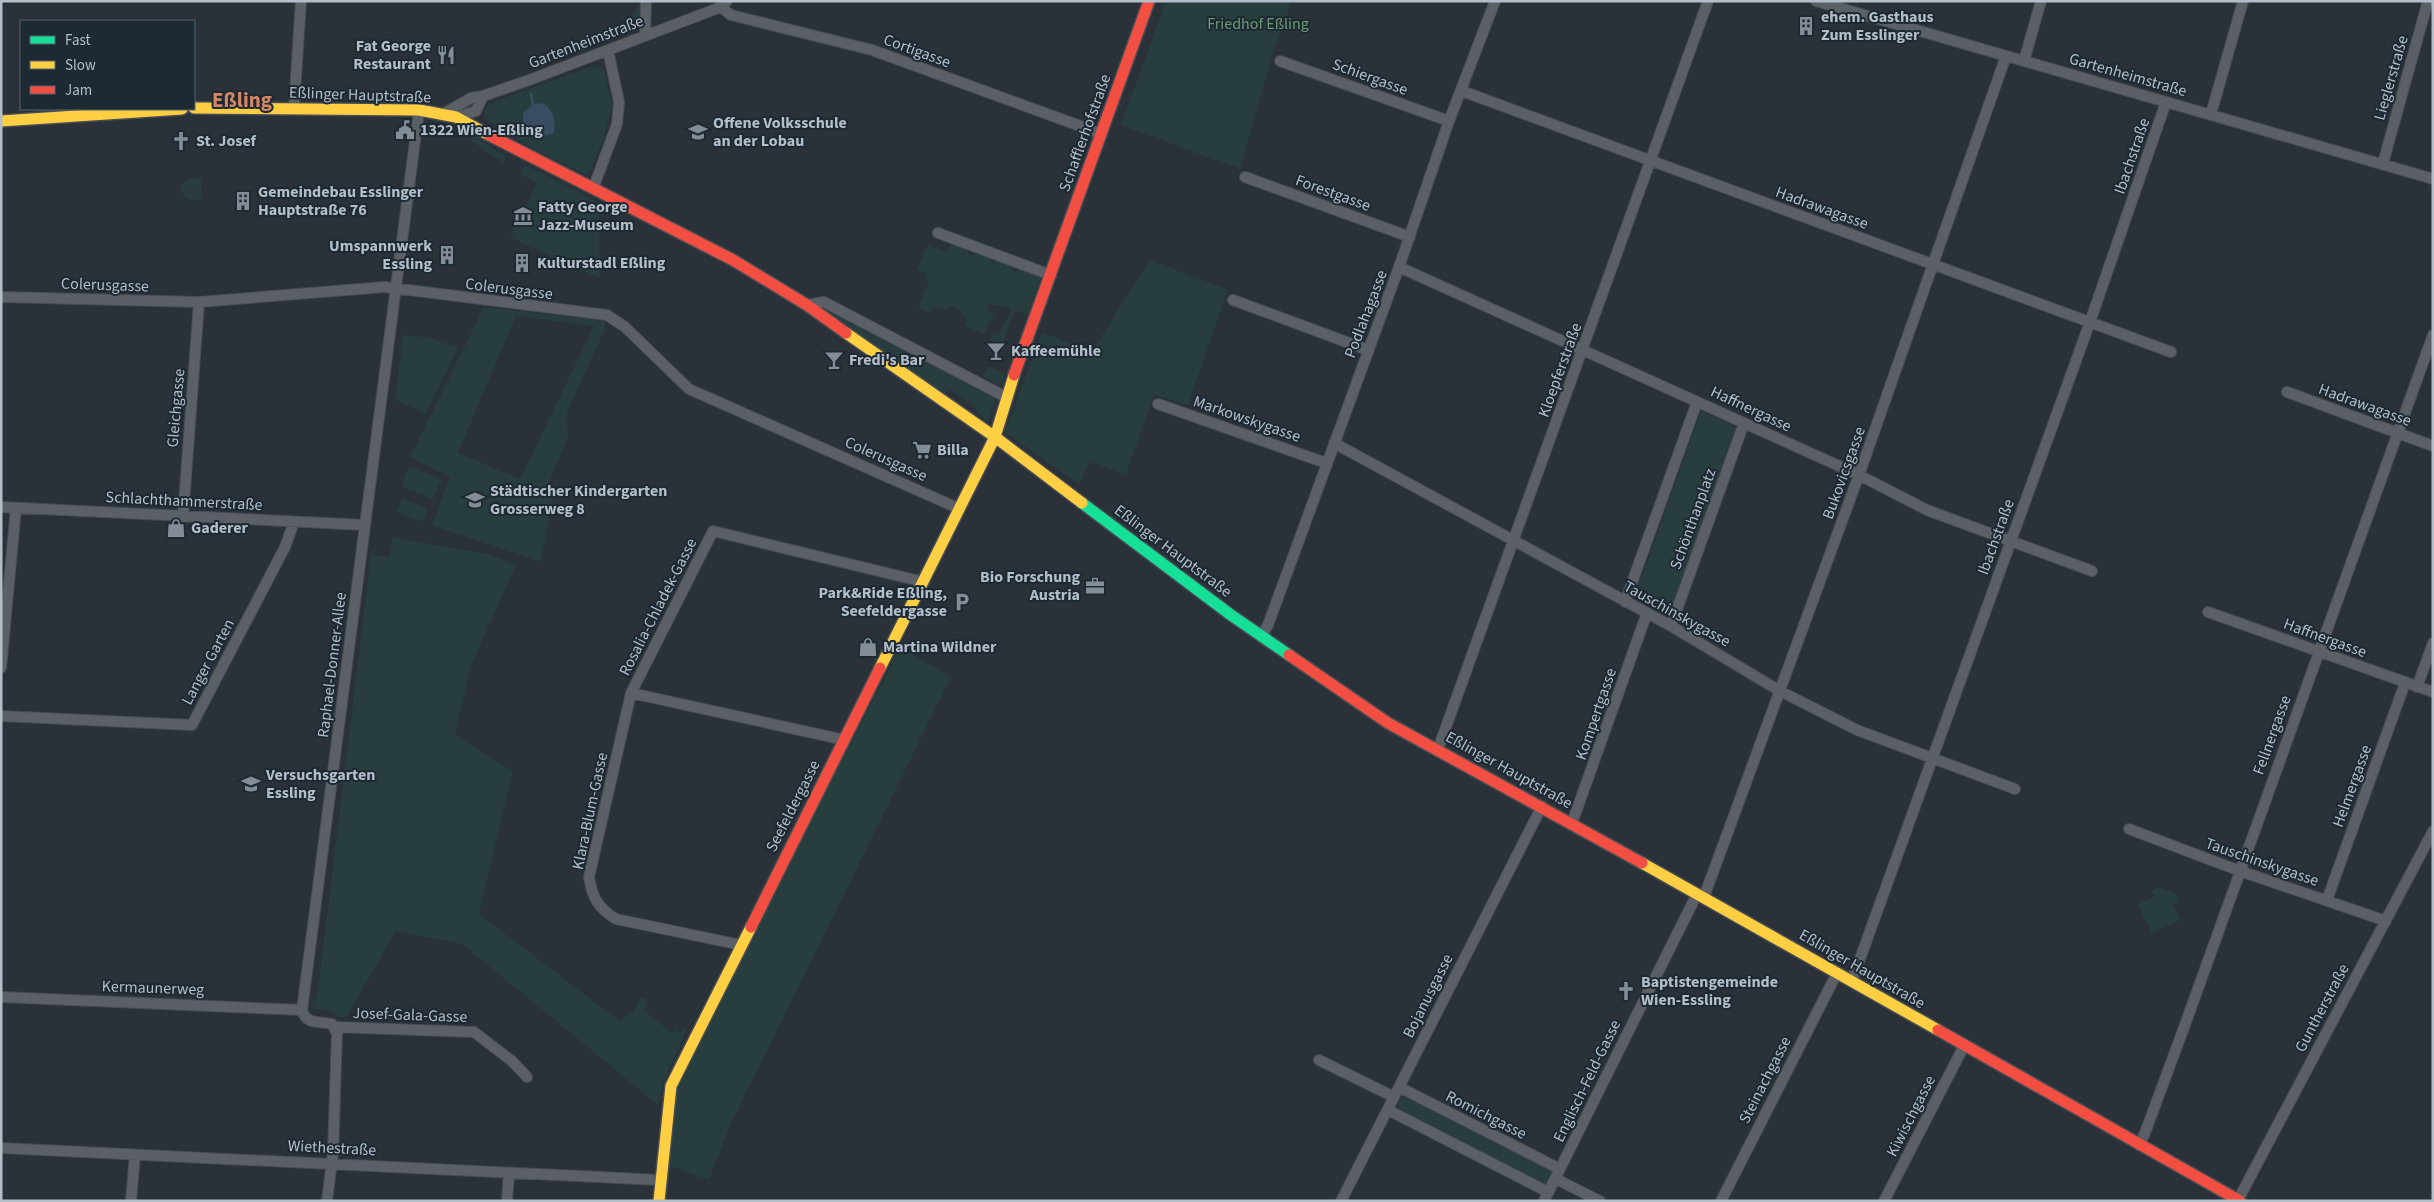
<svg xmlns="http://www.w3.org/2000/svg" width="2434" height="1202" font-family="'Source Sans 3',sans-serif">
<rect width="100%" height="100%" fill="#2a3138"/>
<path fill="#273d3e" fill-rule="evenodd" d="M1166 1H1292L1273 53 1240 169 1121 125Z
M641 2V27L621 34 620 31Z
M594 66 605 70 612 107 604 137 590 172 586 175 527 145 485 118 486 107 498 100Z
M472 134C484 141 493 149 506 156L504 164 472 141Z
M525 165 594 200 593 202 599 205 600 279 510 237 537 183 520 174Z
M201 178 202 199 201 201 186 199 181 191C180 179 192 178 201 178Z
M951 242 969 248 968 254 973 255 975 250 991 256 990 262 994 264 997 258 1014 264 1012 270 1017 272 1019 267 1042 274 1028 315 1015 310 1002 345 990 340 993 334 998 335 1012 309 990 304 987 310 994 313 984 334 964 325 967 318 962 316 963 312 949 305 946 309 934 306 930 313 918 307 929 281 925 278 926 274 916 269 928 245 947 252Z
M1150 260 1228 290 1188 405 1154 395 1126 474 1090 462 1079 485 1005 432 1042 332 1091 352Z
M823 306 994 395 995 402 989 420 985 421 969 400 967 402 950 389 947 392 937 390 870 345Z
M484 307 606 321 605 329 567 412 568 437 548 485 552 501 541 562 432 525 450 477 410 457ZM516 316 594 326 520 479 458 453Z
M403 335 426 337 458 348 426 414 395 400Z
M989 366 1006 374 1001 386 983 377Z
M1701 411 1736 427 1670 615 1635 596Z
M409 466 441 479 433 499 401 486Z
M402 498 428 509 422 522 396 512Z
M392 537 487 554 516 565 471 666 455 735 513 771 479 914 621 1022 628 1013 631 1014 642 996 648 1002 644 1010 672 1033 677 1025 679 1026 676 1031 680 1033 683 1029 686 1030 664 1081 658 1105 462 944 396 931 347 1016 340 1017 325 1010 313 1009 311 1004 317 997 371 555 390 557Z
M900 647 951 677 730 1126 709 1180 670 1166 677 1091 721 997Z
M2159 887 2175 892 2179 900 2173 904 2181 920 2152 933 2137 904 2154 896 2151 890Z
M1400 1097 1410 1098 1546 1166 1551 1170 1553 1176 1547 1186 1400 1112 1398 1102Z"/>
<path fill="#374d61" d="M543 103C554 110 556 122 554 133L543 137 531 136 523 126V113L533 104Z"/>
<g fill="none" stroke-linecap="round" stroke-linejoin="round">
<path stroke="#374d61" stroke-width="3" d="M531 94 533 104"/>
<g stroke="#484d53" stroke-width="12">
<path id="street" d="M1816 1 2433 179
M721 7 731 15 872 50 1102 134
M645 35 646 1
M1280 61 1449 121
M2024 61 2041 1
M1462 91 2171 352
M294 108 301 1
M443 114 471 98 483 96 532 79 721 7 727 1
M2211 114 2243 1
M457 117 476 111 483 96
M2383 163 2428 1
M1245 177 1410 237
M593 189 617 124 619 102 608 50
M938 233 1051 275
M1399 267 1859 475 1927 510 2092 571
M1 297 199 302 385 287 607 315 625 327 689 389 960 509
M1233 300 1368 350
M807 305 824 302 1006 397
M2287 392 2433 446
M1158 404 1326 463
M1334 443 1671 626 1780 691 1857 730 2015 789
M1 507 365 525
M183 517 199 302
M1625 602 1697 402
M2208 612 2433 692
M1671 626 1744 423
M1261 636 1268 625 1399 267 1449 121 1495 1
M1 668 16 508
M2417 687 2433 643
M631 693 589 877C592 897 598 908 616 919L741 945
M1 716 192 725 285 547 294 522
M845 740 631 693 713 531 924 582
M1438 749 1708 1
M1572 823 1647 613
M2129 829 2240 871 2386 921
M1704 897 1859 475 2006 56
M2327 900 2405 683
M1852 981 2090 322 2166 102
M1 997 302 1010
M335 1027 474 1032 512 1061 527 1077
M1319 1060 1394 1097
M1399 1087 1560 1169
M1388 1110 1548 1192
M2139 1145 2145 1133 2186 1022 2433 335
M1 1148 660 1180
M1556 1179 1600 1201
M2238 1200 2433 831
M131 1201 135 1155
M327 1201 333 1153 337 1033 332 1024C319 1021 306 1025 302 1010L419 110
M507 1201 509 1173
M1341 1201 1542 806
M1544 1201 1697 894
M1721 1201 1837 973
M1884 1201 1964 1046"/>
</g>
<g stroke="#484d53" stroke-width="14">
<path id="fast" d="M1082 503 1231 615 1289 655"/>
</g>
<g stroke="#484d53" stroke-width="14">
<path id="slow" d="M194 108 419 110 456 117 489 135
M1 121 182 109
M846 333 995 437 1082 503
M880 668 995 437 1014 375
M1642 863 1938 1030
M659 1201 671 1086 751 927"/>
</g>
<g stroke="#484d53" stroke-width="14">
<path id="jam" d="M489 135 733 260 807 305 846 333
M1014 375 1149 1
M1289 655 1388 723 1642 863
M751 927 880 668
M1938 1030 2240 1201"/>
</g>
<use href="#street" stroke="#5a6066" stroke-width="10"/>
<use href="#fast" stroke="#16e098" stroke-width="11"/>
<use href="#slow" stroke="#ffcf43" stroke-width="11"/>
<use href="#jam" stroke="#f24e42" stroke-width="11"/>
</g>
<defs>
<g id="building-bare" transform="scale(1.5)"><path d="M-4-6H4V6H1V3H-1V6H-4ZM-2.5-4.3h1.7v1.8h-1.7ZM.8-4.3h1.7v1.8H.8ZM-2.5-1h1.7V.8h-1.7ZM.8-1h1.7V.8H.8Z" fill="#848d96" stroke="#1d2933" stroke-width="2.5" paint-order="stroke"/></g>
<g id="restaurant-bare" transform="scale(1.5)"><path d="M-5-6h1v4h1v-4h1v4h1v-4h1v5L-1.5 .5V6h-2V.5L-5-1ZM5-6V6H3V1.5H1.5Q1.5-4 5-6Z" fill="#848d96" stroke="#1d2933" stroke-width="2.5" paint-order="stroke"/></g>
<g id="civic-bare" transform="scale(1.5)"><path d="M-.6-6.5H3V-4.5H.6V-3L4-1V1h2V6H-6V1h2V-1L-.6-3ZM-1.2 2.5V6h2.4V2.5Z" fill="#848d96" stroke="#1d2933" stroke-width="2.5" paint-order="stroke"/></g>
<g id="school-bare" transform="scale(1.5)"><path d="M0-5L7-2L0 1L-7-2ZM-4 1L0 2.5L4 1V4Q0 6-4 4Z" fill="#848d96" stroke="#1d2933" stroke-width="2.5" paint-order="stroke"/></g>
<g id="church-bare" transform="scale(1.5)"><path d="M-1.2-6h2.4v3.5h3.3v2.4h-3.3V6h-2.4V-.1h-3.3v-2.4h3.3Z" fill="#848d96" stroke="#1d2933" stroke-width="2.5" paint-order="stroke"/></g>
<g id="museum-bare" transform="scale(1.5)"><path d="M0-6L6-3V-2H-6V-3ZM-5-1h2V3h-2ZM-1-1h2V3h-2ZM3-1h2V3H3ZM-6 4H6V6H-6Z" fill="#848d96" stroke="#1d2933" stroke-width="2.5" paint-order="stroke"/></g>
<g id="bar-bare" transform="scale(1.5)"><path d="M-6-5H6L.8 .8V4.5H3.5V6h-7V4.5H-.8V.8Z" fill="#848d96" stroke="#1d2933" stroke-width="2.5" paint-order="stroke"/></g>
<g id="supermarket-bare" transform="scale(1.5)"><path d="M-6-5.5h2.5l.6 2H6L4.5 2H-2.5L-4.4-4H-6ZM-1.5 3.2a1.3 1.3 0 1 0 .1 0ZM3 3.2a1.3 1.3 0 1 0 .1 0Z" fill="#848d96" stroke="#1d2933" stroke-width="2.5" paint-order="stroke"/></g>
<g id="shop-bare" transform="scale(1.5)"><path d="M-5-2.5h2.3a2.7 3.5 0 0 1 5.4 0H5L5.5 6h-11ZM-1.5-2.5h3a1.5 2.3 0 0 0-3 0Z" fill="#848d96" stroke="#1d2933" stroke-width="2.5" paint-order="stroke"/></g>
<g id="office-bare" transform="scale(1.5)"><path d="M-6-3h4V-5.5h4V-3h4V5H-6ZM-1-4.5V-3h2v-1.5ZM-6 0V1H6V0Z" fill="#848d96" stroke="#1d2933" stroke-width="2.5" paint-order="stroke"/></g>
<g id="parking-bare" transform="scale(1.5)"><path d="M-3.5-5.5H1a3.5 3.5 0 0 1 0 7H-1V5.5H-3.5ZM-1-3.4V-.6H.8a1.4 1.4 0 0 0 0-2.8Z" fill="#848d96" stroke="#1d2933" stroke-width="2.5" paint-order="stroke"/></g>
<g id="university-bare" transform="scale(1.5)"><path d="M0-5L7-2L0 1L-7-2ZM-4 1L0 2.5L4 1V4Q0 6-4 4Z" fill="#848d96" stroke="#1d2933" stroke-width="2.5" paint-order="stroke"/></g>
</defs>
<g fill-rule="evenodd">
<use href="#building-bare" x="1806" y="26"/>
<use href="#restaurant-bare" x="446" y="55"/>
<use href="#civic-bare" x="405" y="130"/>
<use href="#school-bare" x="698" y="132"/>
<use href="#church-bare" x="181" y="141"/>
<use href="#building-bare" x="243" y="201"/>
<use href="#museum-bare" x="523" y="216"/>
<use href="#building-bare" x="447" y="255"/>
<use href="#building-bare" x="522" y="263"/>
<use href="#bar-bare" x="996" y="351"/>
<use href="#bar-bare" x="834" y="360"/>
<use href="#supermarket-bare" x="922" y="450"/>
<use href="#school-bare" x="475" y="500"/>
<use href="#shop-bare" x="176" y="528"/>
<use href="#office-bare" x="1095" y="586"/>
<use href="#parking-bare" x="962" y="602"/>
<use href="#shop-bare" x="868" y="647"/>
<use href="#university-bare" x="251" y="784"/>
<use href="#church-bare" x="1626" y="991"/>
</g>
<g text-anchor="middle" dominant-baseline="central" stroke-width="4" stroke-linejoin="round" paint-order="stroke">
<g font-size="16" font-weight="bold" fill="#b4bec9" stroke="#1d2933" text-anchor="start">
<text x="1821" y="17">ehem. Gasthaus<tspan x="1821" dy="18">Zum Esslinger</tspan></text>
<text x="431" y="46" text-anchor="end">Fat George<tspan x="431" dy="18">Restaurant</tspan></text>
<text x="713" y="123">Offene Volksschule<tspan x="713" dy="18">an der Lobau</tspan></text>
<text x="420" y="130">1322 Wien-Eßling</text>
<text x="196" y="141">St. Josef</text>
<text x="258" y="192">Gemeindebau Esslinger<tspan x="258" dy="18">Hauptstraße 76</tspan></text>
<text x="538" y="207">Fatty George<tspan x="538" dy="18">Jazz-Museum</tspan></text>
<text x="432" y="246" text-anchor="end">Umspannwerk<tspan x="432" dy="18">Essling</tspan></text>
<text x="537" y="263">Kulturstadl Eßling</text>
<text x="1011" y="351">Kaffeemühle</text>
<text x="849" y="360">Fredi's Bar</text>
<text x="937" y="450">Billa</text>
<text x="490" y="491">Städtischer Kindergarten<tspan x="490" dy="18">Grosserweg 8</tspan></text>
<text x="191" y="528">Gaderer</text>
<text x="1080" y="577" text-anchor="end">Bio Forschung<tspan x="1080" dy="18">Austria</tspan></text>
<text x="947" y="593" text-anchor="end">Park&amp;Ride Eßling,<tspan x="947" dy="18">Seefeldergasse</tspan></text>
<text x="883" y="647">Martina Wildner</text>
<text x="266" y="775">Versuchsgarten<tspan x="266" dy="18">Essling</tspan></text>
<text x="1641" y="982">Baptistengemeinde<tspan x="1641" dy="18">Wien-Essling</tspan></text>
</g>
<g font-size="16" fill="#6b9a70" stroke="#1d2933">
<text x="1258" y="24">Friedhof Eßling</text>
</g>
<g font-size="16" fill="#b4bec9" stroke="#1d2933">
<text transform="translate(586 42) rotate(-21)">Gartenheimstraße</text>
<text transform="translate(917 51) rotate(20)">Cortigasse</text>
<text transform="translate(2128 75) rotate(16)">Gartenheimstraße</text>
<text transform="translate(1370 77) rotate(20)">Schiergasse</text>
<text transform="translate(2391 78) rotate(-74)">Lieglerstraße</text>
<text transform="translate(360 95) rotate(2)">Eßlinger Hauptstraße</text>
<text transform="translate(1085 133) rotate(-70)">Schafflerhofstraße</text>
<text transform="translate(2132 156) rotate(-71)">Ibachstraße</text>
<text transform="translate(1333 193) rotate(20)">Forestgasse</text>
<text transform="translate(1822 208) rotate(20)">Hadrawagasse</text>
<text transform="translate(105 285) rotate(2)">Colerusgasse</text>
<text transform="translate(509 289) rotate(7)">Colerusgasse</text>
<text transform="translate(1366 314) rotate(-69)">Podlahagasse</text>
<text transform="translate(1560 370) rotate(-70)">Kloepferstraße</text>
<text transform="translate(2365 405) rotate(20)">Hadrawagasse</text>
<text transform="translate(176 408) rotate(-85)">Gleichgasse</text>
<text transform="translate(1751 409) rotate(25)">Haffnergasse</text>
<text transform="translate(1247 419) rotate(19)">Markowskygasse</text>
<text transform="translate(886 459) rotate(24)">Colerusgasse</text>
<text transform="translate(1844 473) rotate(-70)">Bukovicsgasse</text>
<text transform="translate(184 501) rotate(3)">Schlachthammerstraße</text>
<text transform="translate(1693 519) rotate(-70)">Schönthanplatz</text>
<text transform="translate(1996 537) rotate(-70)">Ibachstraße</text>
<text transform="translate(1173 551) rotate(37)">Eßlinger Hauptstraße</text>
<text transform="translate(658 607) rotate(-63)">Rosalia-Chladek-Gasse</text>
<text transform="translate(1677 614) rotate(29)">Tauschinskygasse</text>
<text transform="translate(2325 638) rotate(20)">Haffnergasse</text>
<text transform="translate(208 662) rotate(-62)">Langer Garten</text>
<text transform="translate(332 665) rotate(-83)">Raphael-Donner-Allee</text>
<text transform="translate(1596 714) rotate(-71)">Kompertgasse</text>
<text transform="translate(2272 735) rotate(-70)">Fellnergasse</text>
<text transform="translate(1509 770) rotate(29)">Eßlinger Hauptstraße</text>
<text transform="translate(2352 786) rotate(-70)">Helmergasse</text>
<text transform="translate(793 806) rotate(-63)">Seefeldergasse</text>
<text transform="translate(590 811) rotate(-78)">Klara-Blum-Gasse</text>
<text transform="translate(2262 862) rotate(19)">Tauschinskygasse</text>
<text transform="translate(1862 969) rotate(30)">Eßlinger Hauptstraße</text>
<text transform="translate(153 988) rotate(2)">Kermaunerweg</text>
<text transform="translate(1428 996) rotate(-63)">Bojanusgasse</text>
<text transform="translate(2322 1008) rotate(-62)">Guntherstraße</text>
<text transform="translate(410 1015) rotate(2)">Josef-Gala-Gasse</text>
<text transform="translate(1765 1080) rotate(-63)">Steinachgasse</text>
<text transform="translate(1587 1081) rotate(-64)">Englisch-Feld-Gasse</text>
<text transform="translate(1486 1115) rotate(27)">Romichgasse</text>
<text transform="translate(1911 1116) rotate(-63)">Kiwischgasse</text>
<text transform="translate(332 1148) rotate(3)">Wiethestraße</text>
</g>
<g font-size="21" font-weight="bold" fill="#d58763" stroke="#1d2933">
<text x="242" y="100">Eßling</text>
</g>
</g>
<rect width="2434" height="1202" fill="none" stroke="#b4bec9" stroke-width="5"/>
<rect x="20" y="20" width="175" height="90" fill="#1d2933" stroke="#59656f"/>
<rect x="30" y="36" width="25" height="8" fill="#16e098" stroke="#59656f"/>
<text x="65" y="45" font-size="15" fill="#b4bec9">Fast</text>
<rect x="30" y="61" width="25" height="8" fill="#ffcf43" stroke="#59656f"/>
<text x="65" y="70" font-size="15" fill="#b4bec9">Slow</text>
<rect x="30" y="86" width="25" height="8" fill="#f24e42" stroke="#59656f"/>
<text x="65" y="95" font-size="15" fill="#b4bec9">Jam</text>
</svg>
